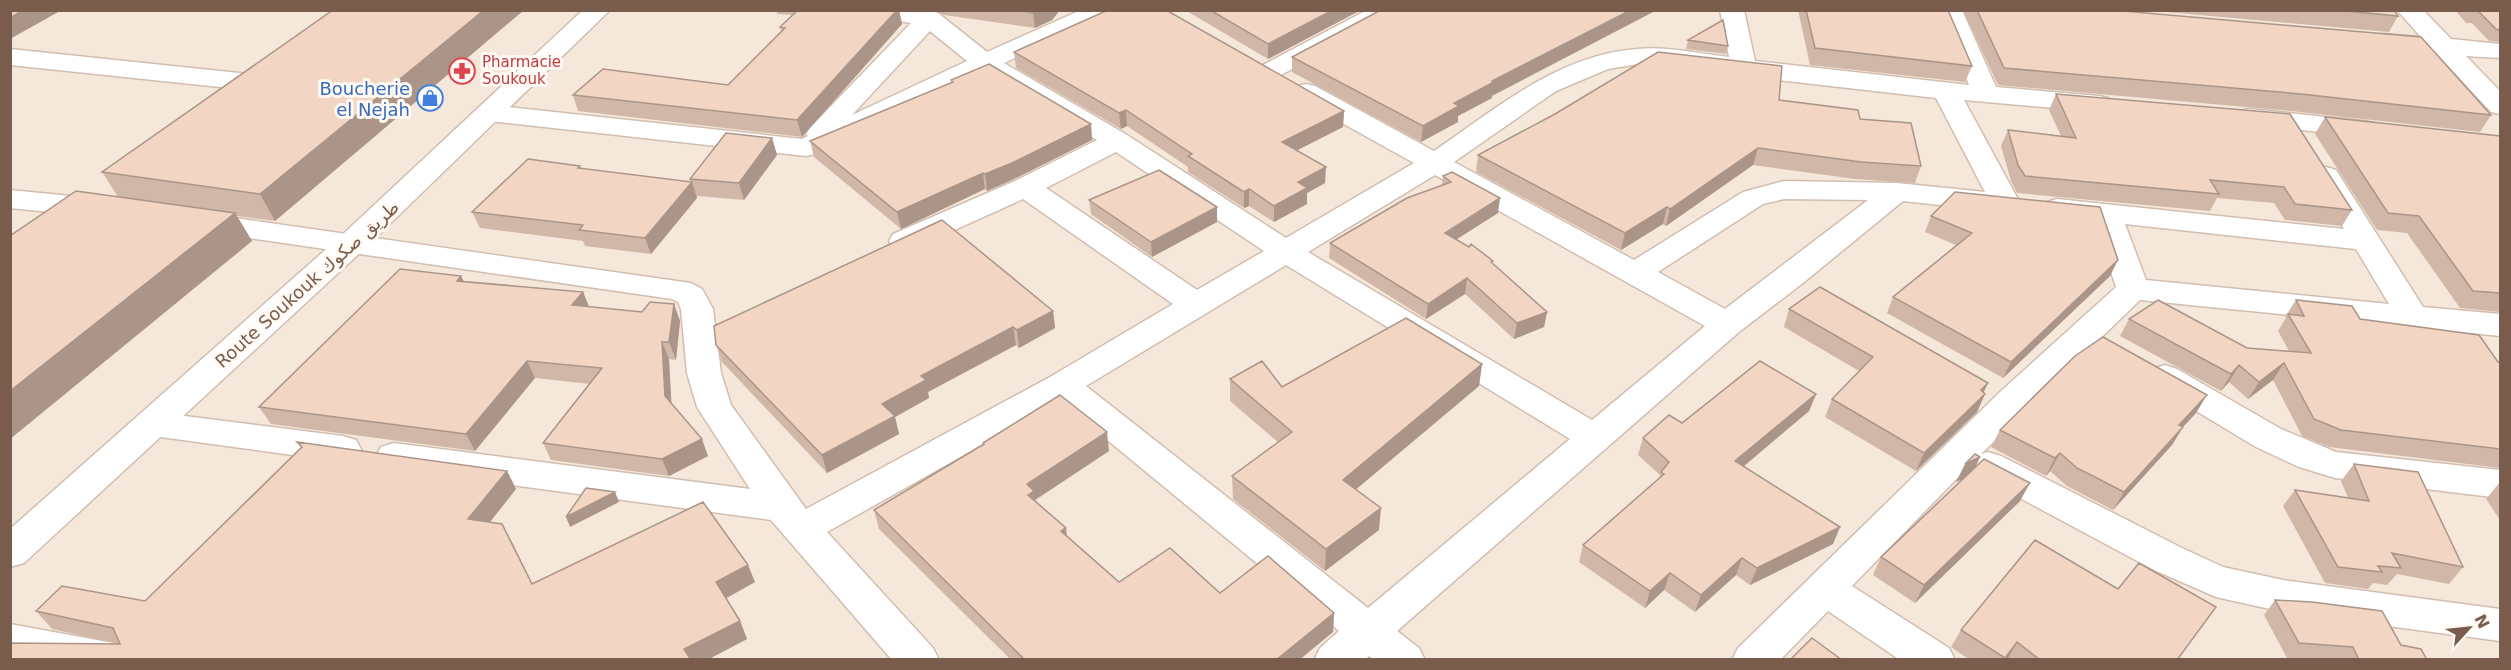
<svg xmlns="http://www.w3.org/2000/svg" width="2511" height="670" font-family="'DejaVu Sans','Noto Sans Arabic',sans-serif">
<rect width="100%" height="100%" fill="#fdf6ec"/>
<path fill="#f5e8da" d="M11 11H2500V659H11Z"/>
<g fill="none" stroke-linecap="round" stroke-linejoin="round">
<g stroke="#d1beb0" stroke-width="3">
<path id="minor" d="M861 10H928L938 13 987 52 1081 10H1114L1111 15 1004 63 1127 135 1286 238 1414 163 1297 98 1293 92 1297 86 1306 84 1315 86 1434 151C1497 108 1558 55 1637 49 1667 46 1700 54 1729 57L1720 10H1744L1755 61 1969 85 1938 10H1962L1996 87 2099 96 2108 98 2112 104 2108 110 2099 112 1964 100 2020 203 2015 209 2005 212 1903 201 1803 283 1739 332 1397 631 1419 648 1425 660H1374L1369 656 1364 660H1314L1320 648 1339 631 1060 401 827 532 933 648 939 660H892L771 520 394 469 381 465 376 456 381 447 394 443 750 489 697 407 687 373 681 309 678 302 672 299 200 231 189 228 185 222 189 216 200 213 691 283 702 289 713 309 721 373 731 405 806 509 1050 377 1173 304 1023 199 915 248 904 250 893 248 889 241 893 234 1015 181 1097 140 984 72 816 154 806 156 490 121 480 119 477 113 480 107 490 105 802 139 808 136 806 134 810 128 911 23 864 15ZM930 31 967 61 852 115ZM1638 64 1936 98 1985 192 1897 183 1784 181 1743 192 1634 260 1454 162 1556 91 1608 69ZM1116 152 1264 251 1197 290 1046 188ZM1435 175 1705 326 1592 420 1308 252ZM1784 199 1868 200 1725 309 1658 272 1763 204ZM1286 265 1570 439 1368 608 1086 386Z
M1367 10H1398L1395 15 1277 77 1268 80 1259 77 1255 72 1259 67Z
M2397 10H2423L2451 39 2500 44V58L2466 56 2500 91V114L2491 112 2436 53 2374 46 2371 41 2374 36 2383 34 2421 37Z
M10 49 258 75 267 77 271 83 267 89 258 91 10 65Z
M2249 109 2364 121 2374 123 2378 129 2374 135 2364 137 2239 123 2235 117 2239 111Z
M2326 167 2336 170 2423 307 2500 314V336L2140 300 1981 454 1988 452 2001 456 2182 548 2223 567 2283 580 2500 609V641L2283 612 2216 597 2154 570 1975 474 1970 465 1852 586 1949 648 1955 660H1900L1828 611 1780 660H1732L1738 648 2000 392 2116 287 2094 221 2047 214 2042 208 2047 202 2057 199 2344 229 2312 176 2316 170ZM2125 224 2356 249 2389 304 2146 280Z
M10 190 101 199 111 202 116 208 111 214 101 217 10 208Z
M2165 365 2177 369 2281 429 2336 452 2500 470V498L2335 478 2322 474 2299 467 2256 447 2153 385 2148 377 2153 369Z
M153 412 343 436 356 440 361 449 356 458 343 462 153 436 140 433 135 424 140 415Z
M10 624 113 643 128 648 134 660 10 658Z"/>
</g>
<g stroke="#d1beb0" stroke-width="3">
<path id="tertiary" d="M583 10H610L363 250 24 563 10 567V529L341 236Z"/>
</g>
<use href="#minor" fill="#fff" fill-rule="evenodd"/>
<use href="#tertiary" fill="#fff" fill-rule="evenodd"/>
</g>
<path fill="#d1b7a8" d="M333 10H524L275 221 237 216 252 241 10 439V236L118 197 102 172Z
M776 10H899L902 24 802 137 578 111 573 95 728 85 781 31 780 27 793 15 777 14Z
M934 10H1060L1052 20 1035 28 944 15Z
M1185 10H1361L1268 59Z
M1798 10H1948L1972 66 1965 82 1810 65Z
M1963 10H2112L2491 115 2480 132 2291 111 1998 85Z
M2144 10H2394L2398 16 2389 32Z
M2455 10H2500V42L2489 41 2472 23H2466Z
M1688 40 1728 46 1726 54 1686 49Z
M1014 52 1344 111 1343 127 1297 150 1325 183 1307 193V204L1274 222 1249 206 1244 208 1188 172V167L1127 126 1121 129 1016 68Z
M1292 57 1492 96V98L1458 116V122L1421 142 1292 72Z
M951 80 1091 124 1092 140 1014 179 987 191 985 189 901 229 814 157 810 141 952 82Z
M2056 94 2352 210 2342 226 2285 220 2274 203 2217 198 2210 211 2017 193 2011 181 2001 146 2008 130 2061 136 2049 110Z
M1779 100 1860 119 1921 166 1915 183 1855 179 1753 165 1666 226 1663 224 1621 250 1476 172 1478 155Z
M2325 117 2500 136V312L2460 308 2407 233 2377 230 2315 134Z
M772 138 777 155 744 200 697 196V198L651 254 585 246 583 241 480 228 472 212 580 166 581 168 691 182 690 179Z
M1443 176 1498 213 1456 239 1493 264 1547 312 1544 327 1514 339 1465 294 1426 319 1329 258 1330 243 1442 185Z
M1089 200 1217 207V222L1152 257 1091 214Z
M1931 216 2110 276 2003 378 1887 313 1893 297 1956 245 1925 232Z
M464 281 583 292 589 307 642 312 674 304 680 321 676 360 669 359 671 403 708 456 669 476 551 460 543 443 590 384 535 378 475 451 271 424 259 407Z
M2296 300 2500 362V468L2329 447 2302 436 2273 380 2248 399 2229 382 2221 391 2120 336 2129 319 2247 348 2289 351 2278 331 2286 318 2285 317Z
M1789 309 1984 393 1985 394 1977 412 1916 471 1825 417 1832 399 1859 371 1784 327Z
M1053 311 1055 328 1019 348 1016 345 928 392 929 398 895 417 899 434 827 473 722 362 716 345Z
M1482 364 1479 386 1356 489 1379 530 1325 571 1233 499 1232 476 1278 442 1230 401V379L1282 387Z
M1816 394 1809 411 1743 466 1840 527 1833 544 1750 585 1736 575 1695 612 1664 590 1645 608 1579 562 1583 545 1659 479 1660 475 1638 455 1643 438 1682 423Z
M2196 413 2183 427 2172 445 2113 510 2067 486 2050 471 2046 476 1991 447 2000 430Z
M297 442 507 471 516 489 490 522 512 542 532 583 755 582 726 598 740 621 747 639 707 660H10L120 644 52 629 36 611 145 601 301 447Z
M983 443 1109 451 1035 500 1036 501 1067 536 1119 582 1220 593 1334 613 1333 632 1299 660H1011L879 529 874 510 983 445Z
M1980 457 1975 467 2020 501 1915 603 1873 575 1881 557 1963 479 1956 482Z
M2354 464 2463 567 2449 584 2397 574 2387 585 2373 583 2368 589 2325 583 2283 506 2295 490 2348 498 2341 481Z
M2500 482V520L2486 499Z
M2275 600 2401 645 2427 660H2307L2287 658 2264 615Z
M1961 630 2177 660H1970L1951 647Z"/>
<path fill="#aa9588" d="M23 10H59L60 11 10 39V18Z
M484 10H524L275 221 260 194Z
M897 10H899L902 24 802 137 797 120Z
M1038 10H1060L1052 20 1035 28 1033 13Z
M1333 10H1361L1268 59V44Z
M1631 10H1657L1492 96V98L1458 116V122L1421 142 1423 126 1454 103 1492 81Z
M1126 110 1127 126 1121 129 1119 113Z
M1344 111 1343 127 1282 158V142Z
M1091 124 1092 140 1014 179 987 191 985 174Z
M772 138 777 155 744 200 739 183Z
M1758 148 1753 165 1666 226 1670 209Z
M1326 167 1325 183 1307 193V204L1274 222V206L1298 182Z
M983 173 985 189 901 229 897 212Z
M692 182 697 198 651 254 645 238Z
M1249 189V206L1244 208V192Z
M1500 198 1498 213 1443 248 1445 233Z
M1217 207V222L1152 257 1151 242Z
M1667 207 1663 224 1621 250 1625 233Z
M235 213 252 241 10 439V391Z
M2118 260 2110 276 2003 378 2011 362Z
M461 276 470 293 457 281Z
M1467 278 1465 294 1426 319 1428 304Z
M583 292 590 309 572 305Z
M674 304 680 321 676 360 669 342Z
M1053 311 1055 328 1019 348 1017 330Z
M1547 312 1544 327 1514 339 1517 323Z
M1013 327 1016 345 928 392 929 398 895 417 899 434 827 473 822 455 882 404 921 376Z
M662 342 669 359 672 413 665 396Z
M527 361 535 378 475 451 466 434Z
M2284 363 2273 380 2248 399 2259 382Z
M1482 364 1479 386 1341 502 1343 480Z
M2239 365 2229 382 2221 391 2231 374Z
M1988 383 1981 398 1985 394 1977 412 1916 471 1924 453Z
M1816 394 1809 411 1730 478 1735 461Z
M2207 395 2196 413 2168 443 2179 425Z
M2183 427 2172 445 2113 510 2124 492Z
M1107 432 1109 451 1035 500 1037 510 1031 514 1027 484Z
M702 439 708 456 669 476 662 459Z
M2060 453 2050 471 2046 476 2055 458Z
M1980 457 1972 475 1956 482 1965 464Z
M507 471 516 489 478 537 468 519Z
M2030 483 2020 501 1915 603 1924 585Z
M615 492 619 502 570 527 566 517Z
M1381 508 1379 530 1325 571 1326 549Z
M1840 527 1833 544 1750 585 1757 568Z
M1066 528 1068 547 1061 531Z
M1742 558 1736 575 1695 612 1701 595Z
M748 565 755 582 723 600 716 582Z
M1670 573 1664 590 1645 608 1650 591Z
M1334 613 1333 632 1299 660H1276Z
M740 621 747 639 707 660H689L684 649Z
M2017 642 2007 660H2004L2005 658Z"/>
<path fill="#f3d5c3" stroke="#aa9588" stroke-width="1.5" d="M10 10H23L10 18Z
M333 10H484L260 194 102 172Z
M798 10H897L797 120 573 95 603 69 728 85 785 28 780 27Z
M1018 10H1038L1033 13Z
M1108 10H1166L1344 111 1282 142 1326 167 1298 182 1307 188 1274 206 1249 189 1244 192 1188 156 1192 154 1126 110 1119 113 1014 52Z
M1210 10H1333L1268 44Z
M1381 10H1631L1492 81 1494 82 1454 103 1459 106 1423 126 1292 57Z
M1806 10H1948L1972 66 1815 48Z
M1977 10H2112L2421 37 2491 115 2301 94 2004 68Z
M2336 10H2394L2398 16Z
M2473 10H2500V30L2496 29 2479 12Z
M1723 20 1728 46 1688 40Z
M1658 52 1782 66 1779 100 1858 110 1860 119 1911 123 1921 166 1861 162 1758 148 1670 209 1667 207 1625 233 1478 155 1555 114Z
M989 64 1091 124 1012 163 985 174 983 173 897 212 810 141 953 82 951 80Z
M2056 94 2290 114 2352 210 2295 204 2284 187 2210 180 2219 194 2025 176 2018 165 2008 130 2076 138Z
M2325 117 2500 136V293L2473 291 2419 216 2388 213Z
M726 133 772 138 739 183 690 179Z
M528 159 580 166 578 168 692 182 645 238 579 230 583 225 472 212Z
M1159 170 1217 207 1151 242 1089 200Z
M1452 172 1500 198 1445 233 1469 247 1471 244 1493 261 1491 262 1547 312 1517 323 1467 278 1428 304 1330 243 1407 198 1451 182 1443 176Z
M76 191 235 213 10 391V236Z
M1955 192 2100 207 2118 260 2011 362 1893 297 1972 233 1931 216Z
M942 220 1053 311 1017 330 1013 327 921 376 926 380 882 404 895 416 822 455 716 345 714 326Z
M400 269 461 276 457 281 583 292 572 305 642 312 650 302 674 304 669 342H662L665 396 702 439 662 459 543 443 602 368 527 361 466 434 259 407Z
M1820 287 1988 383 1981 390 1985 394 1924 453 1832 399 1873 357 1789 309Z
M2158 300 2247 348 2311 353 2288 314 2304 316 2296 300 2352 306 2360 319 2479 335 2498 362H2500V449L2341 430 2314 419 2284 363 2259 382 2239 365 2231 374 2129 319Z
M1406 318 1482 364 1343 480 1381 508 1326 549 1232 476 1292 432 1230 379 1262 361 1282 387Z
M2103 337 2207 395 2179 425 2183 427 2124 492 2077 468 2060 453 2055 458 2000 430 2075 356Z
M1760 361 1816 394 1735 461 1840 527 1757 568 1742 558 1701 595 1670 573 1650 591 1583 545 1664 474 1661 472 1669 462 1643 438 1669 415 1682 423Z
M1060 395 1107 432 1027 484 1034 491 1028 495 1066 528 1061 531 1119 582 1170 548 1220 593 1268 556 1334 613 1276 660H1025L874 510 984 444 983 443Z
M297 442 507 471 468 519 502 524 532 584 703 502 748 565 716 582 740 621 684 649 691 660H10V643L120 644 113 628 36 611 62 586 145 601 302 447Z
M1975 454 1980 457 1965 464Z
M1984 459 2030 483 1924 585 1881 557Z
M2354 464 2418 472 2463 567 2392 553 2401 568 2378 566 2382 572 2338 567 2295 490 2369 501Z
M586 488 615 492 566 517Z
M2035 540 2118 589 2139 563 2216 607 2177 660H2040L2017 642 2005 658 1961 630Z
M2275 600 2312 602 2382 611 2401 645 2421 649 2427 660H2359L2353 647 2299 643Z
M1812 638 1842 660H1790Z"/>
<defs>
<g id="pharmacy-ring" transform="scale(1.35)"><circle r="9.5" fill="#fffaf3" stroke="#e0444e" stroke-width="1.5"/><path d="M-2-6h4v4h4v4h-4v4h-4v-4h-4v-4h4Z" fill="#e0444e"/></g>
<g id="shop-ring" transform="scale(1.35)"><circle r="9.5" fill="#fffaf3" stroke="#3f7fe0" stroke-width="1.5"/><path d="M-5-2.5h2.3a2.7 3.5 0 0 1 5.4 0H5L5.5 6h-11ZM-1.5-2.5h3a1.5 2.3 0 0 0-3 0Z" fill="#3f7fe0"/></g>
</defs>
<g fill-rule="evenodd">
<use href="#pharmacy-ring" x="462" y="71"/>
<use href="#shop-ring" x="430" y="98"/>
</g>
<g text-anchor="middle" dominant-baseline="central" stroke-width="6" stroke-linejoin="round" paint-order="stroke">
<g font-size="15" fill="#be3a42" stroke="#fffaf3" text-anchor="start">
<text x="482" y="62">Pharmacie<tspan x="482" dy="17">Soukouk</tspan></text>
</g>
<g font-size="18" fill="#366cbe" stroke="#fffaf3" text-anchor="end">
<text x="410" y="88">Boucherie<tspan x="410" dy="21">el Nejah</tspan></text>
</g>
<g font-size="18" fill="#7a5c4d" stroke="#fffaf3">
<text transform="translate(307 284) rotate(-42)">Route Soukouk طريق صكوك</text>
</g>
</g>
<rect width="2511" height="670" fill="none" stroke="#7a5c4d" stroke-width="24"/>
<g transform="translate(2469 628) rotate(63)" stroke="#fffaf3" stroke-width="4.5" paint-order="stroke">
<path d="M0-4.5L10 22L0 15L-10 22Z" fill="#7a5c4d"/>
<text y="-9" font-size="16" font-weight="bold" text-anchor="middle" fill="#7a5c4d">N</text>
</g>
</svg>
